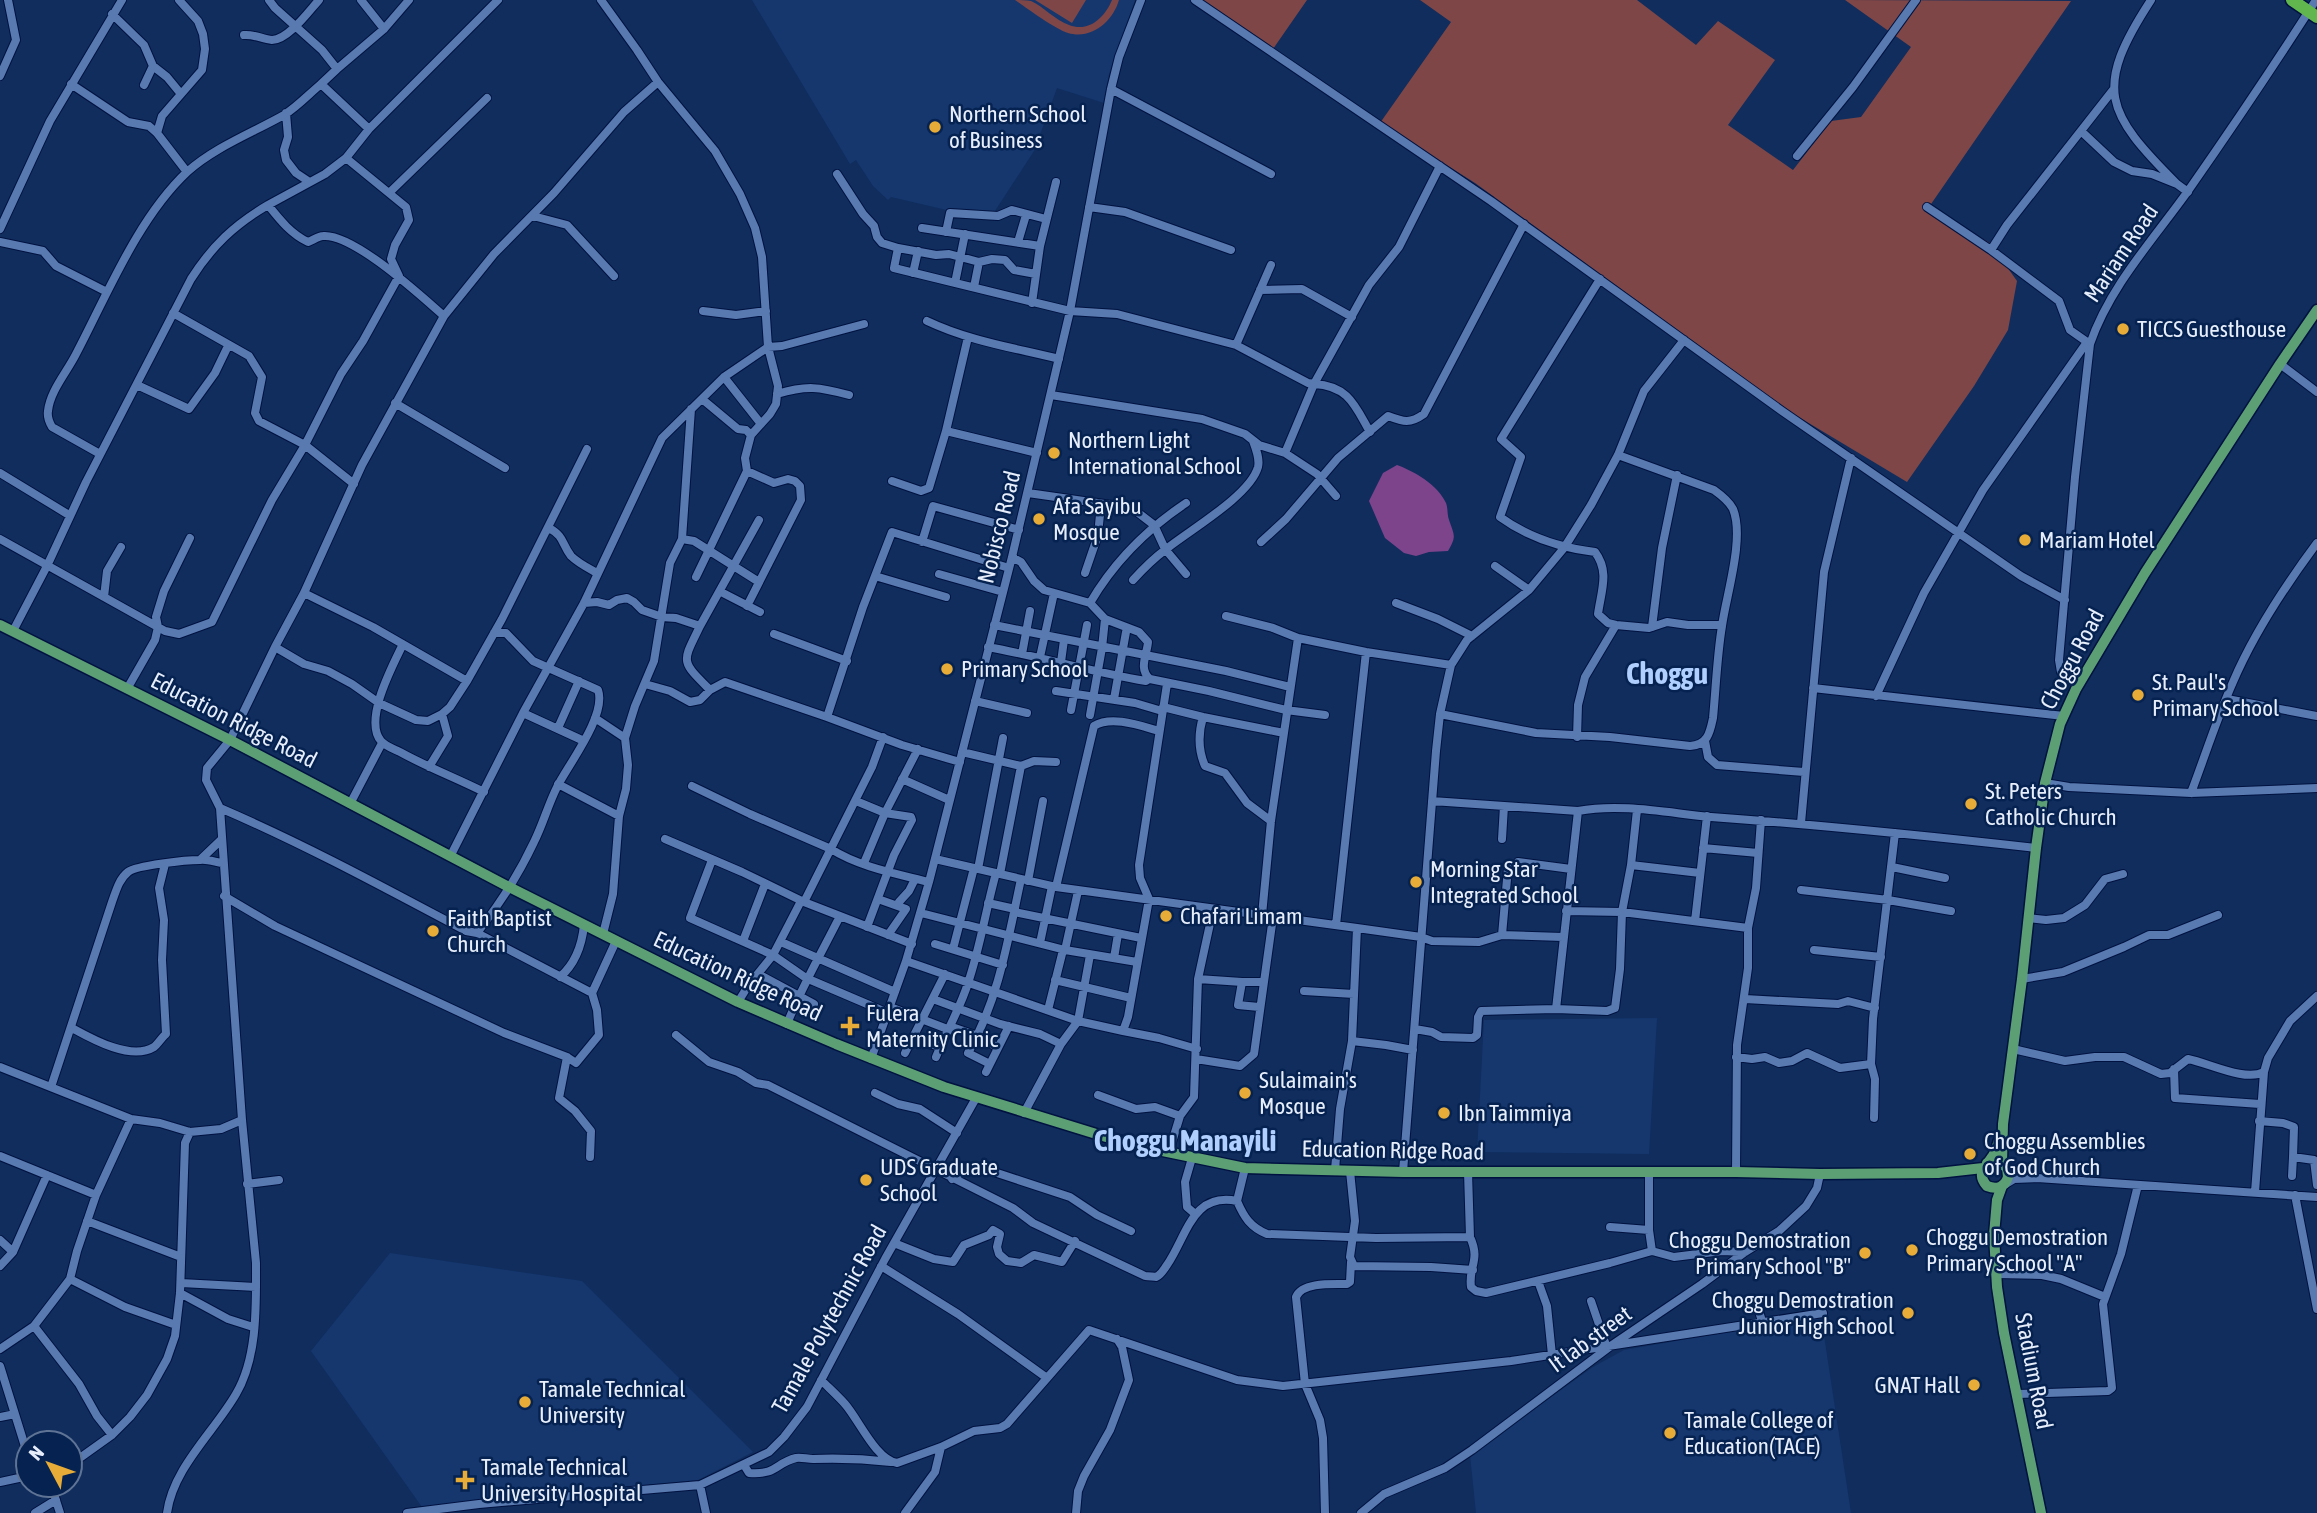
<svg xmlns="http://www.w3.org/2000/svg" width="2317" height="1513" font-family="'Asap Condensed',sans-serif">
<rect width="100%" height="100%" fill="#102d5d"/>
<path fill="#15376e" d="M752 0H1135L1109 74 1104 103 1057 88 1034 151 993 214 951 211 891 197 888 200 873 186 856 160 850 164Z
M1657 1018 1649 1154 1477 1152 1484 1020Z
M390 1253 582 1281 753 1452 698 1480 422 1507 311 1351Z
M1821 1316 1851 1513H1476L1470 1455 1593 1367 1624 1350Z"/>
<path fill="#7e4646" d="M1015 0C1020 0 1026 0 1031 1 1044 7 1055 20 1069 25 1089 33 1105 17 1112 0H1119C1113 21 1092 40 1068 33 1054 28 1028 9 1015 0Z
M1035 0H1086L1072 23Z
M1196 0H1307L1273 49Z
M1420 0H1637L1696 45 1718 21 1775 60 1728 125 1793 170 1831 121 1861 117 1911 47 1845 0 2071 1 1929 207 1990 243 2017 281 2008 330 1974 386 1907 482 1792 413 1475 183 1380 123 1451 22Z"/>
<path fill="#7e448b" d="M1397 465C1415 472 1437 484 1446 503 1448 508 1447 514 1449 520 1454 535 1457 536 1448 551L1429 552 1416 556 1404 553 1385 538 1369 501 1383 473Z"/>
<g fill="none" stroke-linecap="round" stroke-linejoin="round">
<g stroke="#001240" stroke-width="10">
<path id="minor" d="M269 0 275 8 322 50 337 69 321 84 369 129 346 158 325 174 268 205C280 220 291 234 308 242 313 240 319 236 323 236 353 233 421 296 444 316
M361 0 384 29
M601 0 637 50 658 82 715 151 740 194 755 228 762 257 768 347 778 386 776 404 770 414 751 435
M1195 0 1491 201 1782 411 2021 576 2065 600
M2151 0C2093 89 2105 112 2177 184
M112 14 144 45 153 66 167 77 181 94
M244 35C254 34 262 39 272 40 288 40 309 11 319 0
M337 69 384 29 409 0
M0 76 16 40 8 0
M71 84 128 122 149 126 157 133 187 172
M144 85 153 66
M1111 89 1271 174
M286 113 288 137 284 150 286 160 296 173 308 181
M369 129 498 0
M2081 131 2114 162 2132 171 2152 174 2177 184 2188 192
M157 133 162 116 202 70 205 49 203 34 198 21 179 0
M1797 156 1853 87 1916 0
M837 174 863 214 874 226 877 237 882 243 898 248 894 268 1070 311 1117 314 1236 345 1308 383 1314 384 1369 285 1399 247 1440 166
M389 193 487 98
M1089 207 1125 212 1231 250
M1927 207 1991 250 2059 301 2070 330 2090 344
M533 216 567 225 614 276
M922 228 1040 246
M0 229 50 121 122 0
M946 232 950 213 998 216 1012 210 1046 219
M0 242 43 251 56 266 107 292
M1018 242 1026 215
M898 248 936 255 949 254 979 262 992 259 1005 260 1014 270 1036 274
M1991 250 2007 225 2113 90
M913 273 918 251
M1600 279 1501 439 1521 457 1500 517C1529 538 1561 548 1595 552 1610 572 1601 591 1598 614L1608 623 1616 625 1649 628 1667 622 1688 625H1722
M955 283 965 234
M974 287 979 262
M1260 290 1302 289 1352 317
M1032 303 1040 246 1056 182
M703 311 736 315 766 311
M173 313 249 356 262 377 255 413 259 421 305 445 354 484
M927 321C969 341 1015 348 1059 359
M1236 345 1271 265
M2280 364 2317 392
M724 377 761 424
M137 385 189 409 215 373 228 346
M777 394C807 385 819 387 849 395
M1051 395 1202 419 1245 434 1259 445 1285 453 1317 474 1336 496
M702 399 738 429 746 430 751 435 745 458 747 471 774 483 788 479 795 481 800 486 801 500 747 606
M395 403 505 468
M946 431 1037 453
M1285 453 1314 384C1349 386 1355 406 1370 432
M100 454 52 427C49 422 47 417 48 411 50 391 67 372 76 354 107 295 138 218 187 172 215 147 252 133 284 115 297 107 309 94 321 84
M0 473 69 515
M892 481 921 491 929 488 946 431 968 337
M1028 493 1132 508 1154 525 1165 549 1186 574
M549 528C565 537 561 543 571 556 578 563 588 568 597 573
M0 539 165 631 179 634 212 622 272 500 305 445 341 374 363 341 399 276 391 259 395 245 409 220 406 207 346 158
M682 539 694 541 759 582
M922 542 933 506 1019 530
M1261 542 1286 519 1338 458 1388 416C1404 422 1410 424 1424 414L1524 224
M1012 557 1021 562 1034 581 1044 590 1090 603 1105 619 1139 632 1148 642C1147 655 1138 669 1150 679L1209 691 1286 710 1325 715
M1495 566 1529 590
M1085 573 1098 535 1101 504
M939 574 1003 592
M875 576 946 597
M696 577 747 471
M1133 580C1143 569 1153 559 1165 550 1188 531 1250 496 1258 467 1260 459 1256 449 1253 441
M721 592 760 612
M304 593 373 627 467 681
M104 597 107 571 121 547
M584 603 597 602 609 605 617 600 627 598 634 602 642 610 662 617 676 618 700 626 759 520
M1090 603C1114 562 1147 529 1186 503
M1396 603 1438 619 1472 636
M1226 616 1273 628 1298 638 1366 652 1451 665
M994 625 1226 671 1290 687
M700 626C682 663 680 660 710 690
M1652 627 1662 548 1677 475
M13 631 47 566 86 482 191 279C212 246 234 225 268 205
M774 634 847 661
M403 644C393 665 363 720 381 741 385 746 394 749 400 752 427 767 456 778 484 792
M275 647 304 664 328 671 352 684 379 703 416 720 428 721 442 714 450 707 467 681 502 619 587 449
M988 647C1041 657 1093 672 1146 681L1149 679
M1022 654 1030 611
M1040 657 1054 593
M1061 662 1064 640
M645 684 670 691 690 702 700 700 710 690 725 682 827 717
M2079 684 2061 672 2059 660 2075 477 2090 344C2110 286 2153 240 2188 191 2232 128 2275 64 2316 0
M1813 688 2064 716
M127 689 155 640 158 627 156 617 164 591 190 538
M1056 691 1135 703 1162 711
M1876 696 1924 593 1983 490 2087 342
M1114 699 1126 632
M2227 699 2317 716
M975 701 1027 713
M1163 707 1203 717 1279 732
M1071 710 1087 625
M523 713 584 741
M1440 714 1536 733 1610 737 1690 746C1708 745 1710 732 1713 718 1716 687 1717 656 1722 626 1726 596 1745 538 1733 509 1729 501 1721 495 1714 490L1618 455
M1090 715 1102 648 1105 619
M1203 717C1198 734 1198 750 1205 766L1225 773 1247 803 1271 821
M595 718 625 738
M558 728 579 681
M1577 737 1578 705 1585 677 1616 625
M1705 741 1708 757 1717 765 1804 772
M962 752 1021 766 1034 761 1056 762
M960 762 902 745 827 717 863 607 892 532 1009 568
M429 767 448 736 442 714
M902 779 947 799
M2045 783 2069 787 2191 793 2317 788
M558 784 619 816
M692 786 750 814 831 849C859 867 898 874 929 882
M2191 793C2205 756 2217 718 2233 682 2254 633 2285 586 2317 543
M856 801 885 813 911 817 912 820 894 855 867 927
M1432 801 1578 811
M350 804 382 743
M220 808C304 844 385 888 466 931L477 933 592 993
M1801 823 1824 572 1851 458
M665 839 742 872 804 902 912 944
M1502 839 1504 806
M1703 848 1758 853
M451 855 523 713 584 603 662 438 724 377 768 347 782 346 864 324
M201 859 222 839
M935 859 1056 887 1357 928 1421 937 1432 941 1479 942 1502 935 1563 937
M712 860 690 918 773 955 806 978 888 1013
M1518 862 1571 869
M864 863 885 813 918 749
M1631 865 1700 873
M1892 867 1945 878
M978 869 1003 738
M1000 874 1021 766
M1028 881 1043 801
M1056 887 1094 726C1112 715 1141 726 1159 731
M1801 890 1888 900 1951 911
M224 896 275 926 504 1033 567 1057 576 1063 599 1035 597 1010 592 993 616 941
M878 899 906 909 888 935
M804 902 872 767 883 737
M899 902 909 891 915 879
M988 903 1015 909
M1566 911 1622 912 1748 928
M1014 912 1141 938
M921 913 1065 950 1137 962
M1262 915 1271 821 1298 638
M2028 918 2046 920 2064 918 2085 905 2105 879 2123 874
M1695 921 1707 816
M1336 925 1366 652
M477 933C499 905 519 874 534 842 543 824 548 805 557 787 568 765 607 715 598 690L533 661 506 633H494
M603 934 613 894 619 816 626 789 628 765 625 738 635 706 654 661 670 563 682 539 691 409
M1502 935 1508 868
M743 941 765 884
M781 942 895 992
M1040 943 1052 886
M935 944 1003 965
M953 949 974 868
M1065 950 1078 891
M1814 950 1881 957
M1114 958 1118 934
M906 961 1078 1021 1123 1031 1128 1017 1149 899 1140 878 1139 865 1167 684
M758 974 814 1004
M560 977C575 964 582 945 584 925
M1198 979 1242 982
M2022 979 2063 972 2124 947 2149 935H2168L2218 915
M1055 980 1131 998
M1304 991 1354 994
M933 999 1000 1024 1040 1034 1061 1044
M1745 999 1838 1004 1848 1001 1875 1008
M738 1002 748 986 773 955 801 901
M890 1007 950 1030
M1259 1007 1238 1005 1242 982H1263
M1556 1009 1578 811C1621 803 1668 813 1711 817 1820 825 1928 836 2036 848
M1048 1010 1063 950
M787 1024C802 986 822 952 840 916
M952 1027 978 1036 998 1048
M72 1028C92 1039 131 1061 154 1047 158 1044 162 1037 166 1034L162 960 164 920 159 888 165 864
M1415 1029 1432 1032 1441 1037 1473 1038 1477 1035 1478 1017 1481 1011 1556 1009 1607 1011 1615 1008 1620 969 1622 912 1631 865 1637 810
M1123 1031 1159 1038 1197 1049
M676 1035 709 1062 738 1072 756 1083 768 1085 1013 1208 1033 1223 1145 1276C1148 1276 1154 1277 1156 1277 1161 1275 1164 1269 1167 1265 1187 1236 1192 1192 1237 1201L1245 1168
M912 1039 940 1047
M1352 1041 1386 1045 1413 1050
M2013 1049 2065 1061 2095 1057H2124L2161 1074 2170 1073 2188 1059C2209 1063 2245 1082 2264 1072L2268 1058 2290 1021 2317 996
M905 1053 945 974
M567 1057 559 1098 575 1111 591 1131 590 1157
M936 1057C946 1032 960 1009 968 983 980 948 986 909 996 873
M1736 1057 1752 1059 1765 1057 1779 1063 1792 1061 1807 1053 1840 1068 1871 1064
M871 1059 906 961 929 882 1012 557 1070 311 1111 89 1119 57 1141 0
M1196 1059 1240 1066 1254 1054 1273 917
M990 1064 968 1053C999 999 1008 939 1021 879
M0 1067 131 1119 160 1123 190 1132 221 1129 242 1120
M2174 1069 2175 1098 2260 1104
M986 1072 1009 1026
M51 1087 112 902C116 891 119 879 128 872 137 865 187 860 200 860 207 859 215 862 222 863
M875 1093 898 1104 920 1109 957 1133
M1098 1095 1136 1109 1155 1107 1180 1116
M1024 1113 1061 1044 1078 1021 1090 955
M1874 1118 1875 1079 1871 1064 1873 1019 1895 833
M2259 1121 2283 1123 2294 1127 2293 1157
M1169 1152 1180 1116 1194 1097 1198 979 1213 910
M0 1156 96 1195
M1192 1158 1185 1182 1187 1207 1194 1213
M1335 1170 1340 1109 1352 1041 1357 928
M1350 1171 1355 1221 1350 1257 1354 1266 1431 1267 1473 1270
M1403 1172 1436 751 1440 714 1451 665 1467 640 1529 590 1564 548 1591 505 1618 455 1644 391 1684 340
M1468 1172 1470 1237
M1649 1172V1230L1652 1251
M1736 1172 1737 1045 1748 968V928L1756 888 1761 820
M2292 1176 2293 1157 2314 1160 2317 1185
M952 1179 966 1169 982 1168 1070 1197 1097 1215 1131 1231
M247 1184 279 1180
M2004 1185 2014 1179 2037 1178 2317 1197
M2255 1192 2264 1072
M2295 1195 2317 1309
M1237 1201C1244 1217 1250 1227 1267 1234L1376 1238 1470 1237C1481 1261 1468 1266 1471 1287L1476 1291 1486 1293 1610 1263 1652 1251 1674 1257 1722 1251 1745 1252
M87 1221 181 1257
M1610 1227 1649 1230
M0 1240 13 1252
M894 1243 934 1259 953 1262 964 1245 989 1235 993 1230 1000 1234 997 1247 999 1254 1007 1261 1021 1263 1034 1255 1062 1262 1075 1241
M0 1266 13 1252 47 1175
M881 1266 958 1314 1047 1378
M1996 1274 2042 1275 2061 1279 2105 1297
M70 1279 125 1307 176 1325
M1538 1281 1547 1306 1552 1355
M181 1283 256 1287
M180 1293 228 1319 253 1327
M1755 1299 1762 1321
M1591 1301 1606 1345
M34 1326 79 1384 97 1416 112 1435
M0 1349 34 1326 70 1279 77 1251 96 1195 131 1119
M0 1366 28 1456
M821 1380C829 1388 838 1396 845 1404 859 1420 876 1460 897 1463L941 1447 974 1431 1000 1428 1007 1424 1089 1330 1237 1380 1283 1386 1511 1361 1823 1313
M2017 1394 2108 1391 2112 1388 2103 1304 2121 1254 2138 1185
M0 1417 15 1414
M70 1465 112 1435 130 1417 147 1395 167 1359 175 1336 180 1293 185 1143 190 1132
M744 1465 749 1473C778 1475 775 1463 796 1458 801 1457 807 1459 813 1459 839 1458 865 1459 891 1462
M0 1482 28 1476
M51 1485 60 1513
M700 1485 706 1513
M35 1513 56 1500
M167 1513C173 1468 214 1432 236 1394 258 1357 256 1304 256 1263L242 1120 220 808 206 780 207 768 230 740 275 647 304 593 362 465 444 316 494 254 554 193 624 112 658 82
M407 1513 479 1504 700 1485 769 1452 784 1437 807 1407 885 1259 976 1098
M905 1513 935 1472 941 1447
M1076 1513 1078 1491 1084 1476 1110 1430 1129 1380 1122 1347 1117 1339
M1325 1513 1323 1438 1320 1420 1305 1384 1296 1297C1302 1282 1332 1284 1347 1284L1350 1282 1351 1262
M1361 1513 1384 1494 1445 1468 1472 1450 1612 1345 1702 1284 1745 1252 1779 1231 1806 1206 1817 1188 1820 1174"/>
</g>
<g stroke="#001240" stroke-width="13">
<path id="major" d="M0 625 230 740 509 887 738 1002 836 1044 944 1087 1106 1137 1148 1148 1245 1168 1403 1172H1736L1820 1174 1938 1173 1983 1168
M1987 1163 1998 1161 2007 1168 2008 1177C2005 1187 1997 1190 1987 1186 1976 1174 1985 1168 1992 1157 1996 1152 1997 1146 1999 1140
M2002 1163 2003 1124 2022 979 2036 848 2045 783 2060 724 2076 689 2145 573 2280 364 2317 310
M2002 1186 1997 1200 1994 1235 1997 1287 2004 1333 2041 1513"/>
</g>
<g stroke="#001240" stroke-width="15">
<path id="highway" d="M2292 0 2317 17"/>
</g>
<use href="#minor" stroke="#587ab0" stroke-width="8"/>
<use href="#major" stroke="#5d9f75" stroke-width="10"/>
<use href="#highway" stroke="#61b74d" stroke-width="12"/>
</g>
<g fill="#e7ac37" stroke="#052251" stroke-width="2.5">
<circle cx="935" cy="127" r="7"/>
<circle cx="2123" cy="329" r="7"/>
<circle cx="1054" cy="453" r="7"/>
<circle cx="1039" cy="519" r="7"/>
<circle cx="2025" cy="540" r="7"/>
<circle cx="947" cy="669" r="7"/>
<circle cx="2138" cy="695" r="7"/>
<circle cx="1971" cy="804" r="7"/>
<circle cx="1416" cy="882" r="7"/>
<circle cx="1166" cy="916" r="7"/>
<circle cx="433" cy="931" r="7"/>
<path d="M846.5 1015.5h7v7h7v7h-7v7h-7v-7h-7v-7h7z"/>
<circle cx="1245" cy="1093" r="7"/>
<circle cx="1444" cy="1113" r="7"/>
<circle cx="1970" cy="1154" r="7"/>
<circle cx="866" cy="1180" r="7"/>
<circle cx="1912" cy="1250" r="7"/>
<circle cx="1865" cy="1253" r="7"/>
<circle cx="1908" cy="1313" r="7"/>
<circle cx="1974" cy="1385" r="7"/>
<circle cx="525" cy="1402" r="7"/>
<circle cx="1670" cy="1433" r="7"/>
<path d="M461.5 1469.5h7v7h7v7h-7v7h-7v-7h-7v-7h7z"/>
</g>
<g text-anchor="middle" dominant-baseline="central" stroke-width="5" stroke-linejoin="round" paint-order="stroke">
<g font-size="23" fill="#e7eefb" stroke="#052251" text-anchor="start">
<text x="949" y="114">Northern School<tspan x="949" dy="26">of Business</tspan></text>
<text x="2137" y="329">TICCS Guesthouse</text>
<text x="1068" y="440">Northern Light<tspan x="1068" dy="26">International School</tspan></text>
<text x="1053" y="506">Afa Sayibu<tspan x="1053" dy="26">Mosque</tspan></text>
<text x="2039" y="540">Mariam Hotel</text>
<text x="961" y="669">Primary School</text>
<text x="2152" y="682">St. Paul's<tspan x="2152" dy="26">Primary School</tspan></text>
<text x="1985" y="791">St. Peters<tspan x="1985" dy="26">Catholic Church</tspan></text>
<text x="1430" y="869">Morning Star<tspan x="1430" dy="26">Integrated School</tspan></text>
<text x="1180" y="916">Chafari Limam</text>
<text x="447" y="918">Faith Baptist<tspan x="447" dy="26">Church</tspan></text>
<text x="866" y="1013">Fulera<tspan x="866" dy="26">Maternity Clinic</tspan></text>
<text x="1259" y="1080">Sulaimain's<tspan x="1259" dy="26">Mosque</tspan></text>
<text x="1458" y="1113">Ibn Taimmiya</text>
<text x="1984" y="1141">Choggu Assemblies<tspan x="1984" dy="26">of God Church</tspan></text>
<text x="880" y="1167">UDS Graduate<tspan x="880" dy="26">School</tspan></text>
<text x="1926" y="1237">Choggu Demostration<tspan x="1926" dy="26">Primary School "A"</tspan></text>
<text x="1851" y="1240" text-anchor="end">Choggu Demostration<tspan x="1851" dy="26">Primary School "B"</tspan></text>
<text x="1894" y="1300" text-anchor="end">Choggu Demostration<tspan x="1894" dy="26">Junior High School</tspan></text>
<text x="1960" y="1385" text-anchor="end">GNAT Hall</text>
<text x="539" y="1389">Tamale Technical<tspan x="539" dy="26">University</tspan></text>
<text x="1684" y="1420">Tamale College of<tspan x="1684" dy="26">Education(TACE)</tspan></text>
<text x="481" y="1467">Tamale Technical<tspan x="481" dy="26">University Hospital</tspan></text>
</g>
<g font-size="23" fill="#e7eefb" stroke="#052251">
<text transform="translate(2121 253) rotate(-56)">Mariam Road</text>
<text transform="translate(999 527) rotate(-76)">Nobisco Road</text>
<text transform="translate(2072 659) rotate(-62)">Choggu Road</text>
<text transform="translate(234 720) rotate(27)">Education Ridge Road</text>
<text transform="translate(738 976) rotate(25)">Education Ridge Road</text>
<text transform="translate(1393 1150) rotate(1)">Education Ridge Road</text>
<text transform="translate(829 1319) rotate(-61)">Tamale Polytechnic Road</text>
<text transform="translate(1590 1339) rotate(-36)">It lab street</text>
<text transform="translate(2034 1371) rotate(79)">Stadium Road</text>
</g>
<g font-size="30" font-weight="bold" fill="#b1cffe" stroke="#052251">
<text x="1667" y="673">Choggu</text>
<text x="1185" y="1140">Choggu Manayili</text>
</g>
</g>
<g transform="translate(49 1464) rotate(311)"><circle r="33" fill="#052251" stroke="#5f7495" stroke-width="2"/>
<path d="M0-5L12 26L0 18L-12 26Z" fill="#e7ac37"/>
<text y="-10" font-size="19" font-weight="bold" text-anchor="middle" fill="#e7eefb">N</text>
</g>
</svg>
